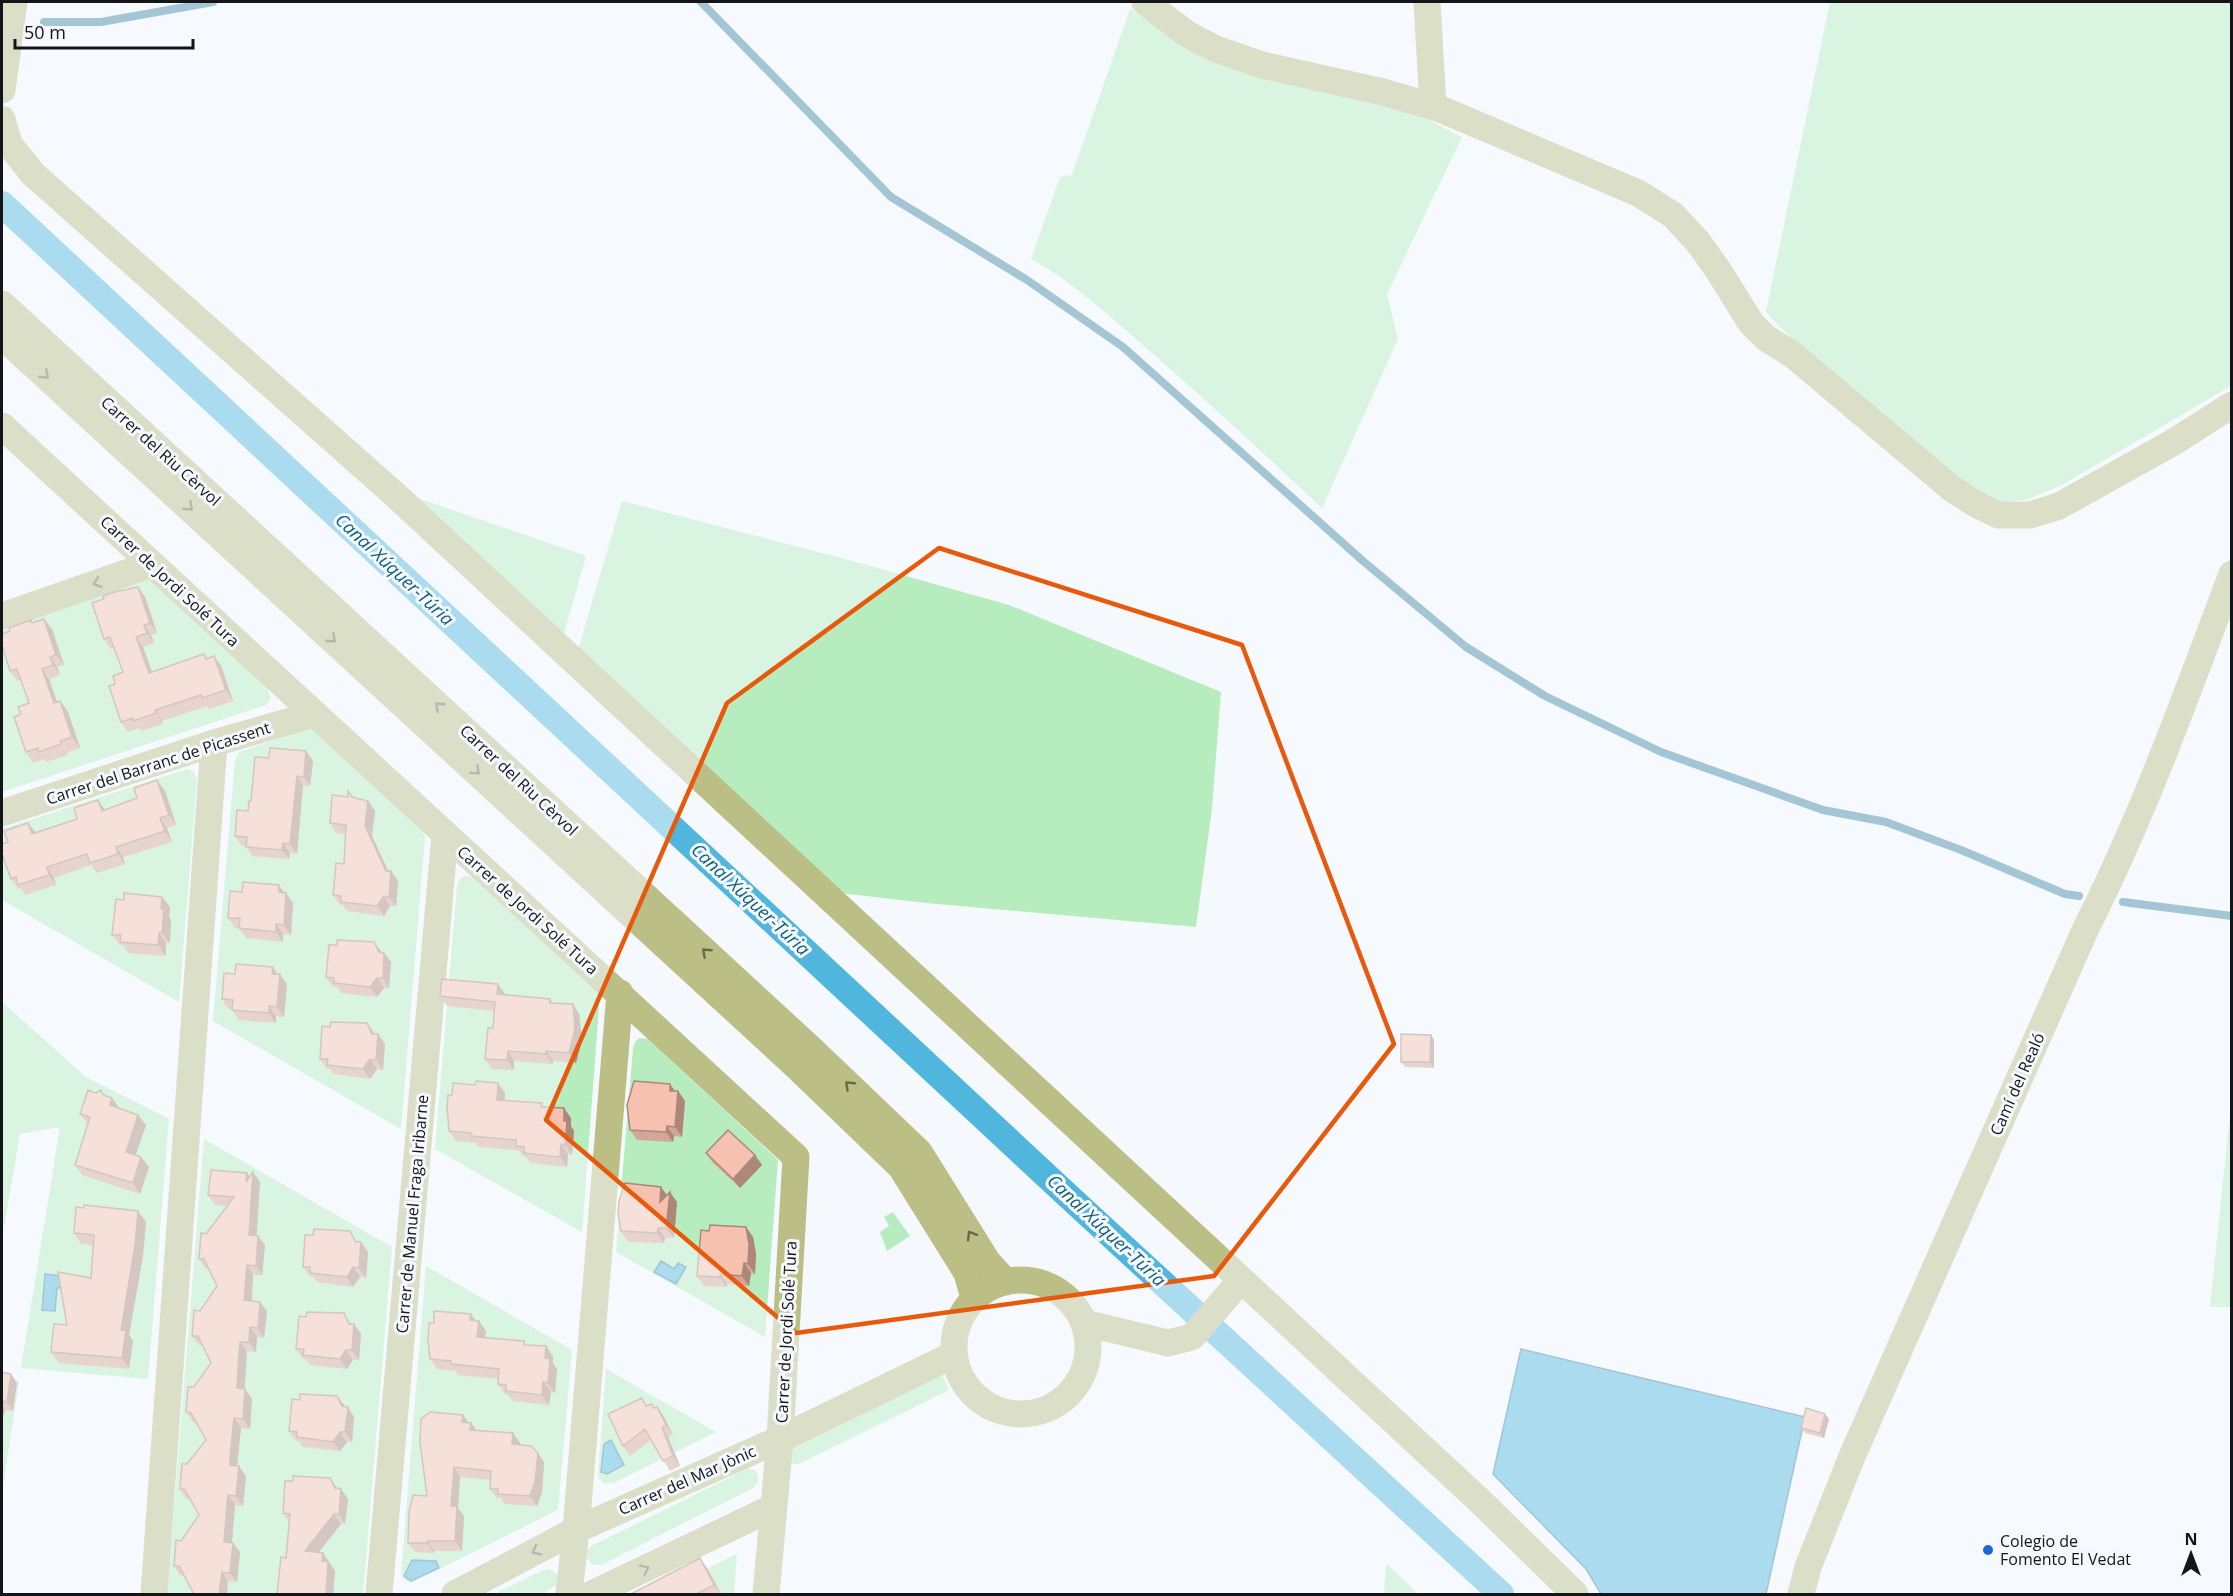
<svg xmlns="http://www.w3.org/2000/svg" width="2233" height="1596" font-family="'Open Sans',sans-serif">
<rect width="100%" height="100%" fill="#f5f9fe"/>
<path fill="#b7edbe" d="M1830 2H2231V386L2060 486 2026 500 1996 502 1893 435 1780 327 1766 312Z
M1130 9 1182 44 1417 114 1462 137 1387 294 1398 339 1322 508C1263 453 1204 398 1143 345 1108 315 1072 281 1031 259L1060 177 1072 175Z
M409 495 586 556 563 637Z
M622 501 860 563 1009 605 1221 692 1212 809 1196 927 926 903 840 893 578 650Z
M149 578 267 688 271 698 266 705 2 792V629Z
M305 730H313L422 831 425 837 401 1129 213 1021 235 760 239 752Z
M187 769 194 772 197 778 179 1002 2 900V829Z
M464 876 472 877 600 995 582 1232 435 1149 457 886 459 880Z
M2 1002 86 1077 169 1119 148 1379 21 1368 60 1127 20 1134 2 1238Z
M639 1038 648 1039 778 1160 765 1337 616 1252 633 1048 635 1042Z
M2231 1105V1307H2210Z
M204 1139 392 1247 363 1594H167Z
M893 1212 910 1236 887 1251 880 1232 889 1226 884 1217Z
M426 1266 572 1350 558 1510 411 1583 406 1581 401 1575Z
M606 1369 716 1432 613 1483H603L598 1476Z
M940 1370 949 1390 799 1464H793L787 1459 790 1446Z
M2 1377 19 1381 2 1493Z
M749 1468 757 1472C759 1479 759 1483 753 1488L601 1565H593L586 1558V1552L591 1546Z
M737 1554 734 1594H654Z
M1386 1563 1418 1594H1384Z
M549 1569 556 1573 559 1578 557 1585 542 1594H494L543 1570Z"/>
<path fill="#51b6de" stroke="#3e86a3" stroke-width="1.5" d="M661 1261 674 1269 678 1263 686 1267 676 1284 654 1272Z
M45 1274 63 1276 62 1288H57L55 1311 42 1310Z
M1521 1349 1805 1417 1766 1594H1601L1586 1569 1493 1474Z
M611 1440 624 1465 607 1474 601 1472 604 1444Z
M412 1560 436 1561 439 1568 411 1581 404 1576Z"/>
<g fill="none" stroke-linecap="round" stroke-linejoin="round">
<path stroke="#3e86a3" stroke-width="8" d="M701 2 891 197 1027 280 1123 347 1363 561 1466 647 1545 696 1661 752 1823 810 1886 822 1961 850 2065 894 2079 896
M44 22H101L213 2
M2123 902 2232 916"/>
<path stroke="#51b6de" stroke-width="26" d="M2 204 1079 1206 1501 1594"/>
<path stroke="#bbbf86" stroke-width="27" d="M1145 2 1187 34 1216 49 1262 65 1383 92 1438 108 1638 193 1673 215 1698 242 1718 270 1751 323 1766 338 1793 355 1951 488 1974 503 1998 515H2030L2059 506 2172 443 2232 405
M1427 2 1433 106
M2 90 14 2
M2 119 9 144 33 174 392 492 1481 1502 1575 1594
M2 304 811 1049 919 1152 987 1261 1006 1282
M2 336 795 1065 901 1167 967 1273 974 1298
M2 426 796 1157 780 1439 766 1594
M2 616 152 564
M2 813 214 743 315 714
M954 1347a67 67 0 1 1 134 0a67 67 0 1 1-134 0Z
M1085 1323 1168 1343 1192 1337 1241 1280
M154 1594 214 743
M379 1594 445 834
M455 1594 576 1530 780 1439 953 1355
M569 1594 576 1530 620 993
M592 1594 774 1507
M1801 1594 1808 1567 1853 1454 2086 928C2144 814 2187 693 2232 574"/>
</g>
<path fill="#d4a696" d="M138 587 145 597 157 633 151 635 154 643 143 647 152 672 204 654 207 658 214 656 221 666 233 701 209 709 207 706 162 721 163 724 141 731 139 728 128 732 121 722 115 684 123 672 114 648 111 649 104 639V599Z
M33 623 52 629 64 665 57 667 60 675 49 679 57 702 60 701 68 712 80 748 68 752V755L46 762 44 759 33 763 26 752 21 714 29 703 21 680 17 681 10 671Z
M313 761 310 786H303L297 854 290 853 289 859 252 856 246 846H242L235 836 248 811 251 801Z
M165 791 176 825 167 828 172 842 123 857 125 864 97 873 91 865 54 878 56 885 25 895 21 888 18 889 11 879 8 842 28 823 35 832Z
M348 791 354 798 368 801 375 811 372 836 388 871H391L398 881 396 906H390L384 916 347 911 343 905H340L333 895 344 864 346 834 336 833 330 823 348 797Z
M242 892 284 893 293 903 291 935 283 934V942L246 938 239 928H235L228 918Z
M170 907 169 916 171 920 170 943H166V956L128 953 123 945H120L112 935Z
M381 952 384 953 391 962 389 988H384L377 997 341 993 337 987H333L326 977Z
M235 974H278L287 984 284 1017 276 1016V1023L239 1020 232 1009H228L222 999Z
M505 994V995L550 999 553 1003 573 1004 579 1014 582 1039 576 1063 553 1061V1064L514 1061V1070L492 1069 485 1059 493 1028 494 1011 447 1006 440 996Z
M375 1034 385 1044 383 1070 377 1069 370 1079 334 1074 330 1069H327L320 1059Z
M1434 1040V1068L1405 1067 1401 1062Z
M675 1091H678L685 1101 682 1137 674 1136 673 1142 637 1140 630 1130Z
M505 1093 504 1101 545 1107 571 1118V1126L574 1131 572 1155 568 1154 567 1167 531 1163 526 1157 523 1156 518 1150 478 1147 476 1143 456 1141 449 1131 452 1095Z
M105 1096 119 1108 146 1125 135 1155 149 1167 140 1194 82 1175 75 1165 88 1124 80 1114Z
M706 1153 755 1155 762 1165 740 1188 713 1163Z
M247 1173 250 1177 260 1182 256 1236H258L265 1245 262 1275H253L252 1301 267 1311 264 1338 257 1337 256 1352 247 1351 246 1360 244 1389 252 1399 250 1429 241 1428 237 1466 246 1476 243 1506 235 1505 234 1513 232 1543H233L240 1552 237 1582 180 1575 174 1566 181 1541 199 1515 190 1499H186L180 1489 187 1464 206 1440 196 1422H193L186 1412 194 1387 211 1363 203 1346 199 1345 192 1336 200 1311 217 1286 209 1269 205 1268 199 1259 206 1234 228 1206 215 1205 208 1195Z
M661 1187 667 1195 677 1202 674 1238H665L664 1243 628 1242 621 1231Z
M146 1222 143 1256 129 1335 133 1341 129 1369 59 1363 51 1352 67 1325 91 1278 93 1245 81 1244 74 1233Z
M746 1227 753 1237 756 1254 755 1274 751 1273 749 1286 727 1284V1287L704 1286 697 1276 709 1231Z
M358 1242H361L368 1252 366 1278 360 1277 353 1287 317 1282 313 1277 310 1276 303 1267Z
M471 1314 476 1321 486 1331 485 1337 527 1345 553 1356V1363L557 1369 555 1393 551 1392 549 1405 513 1401 508 1395 505 1394 498 1384 499 1379 458 1375 456 1371 437 1369 430 1359 434 1323Z
M351 1324H354L361 1334 359 1360H353L347 1369 310 1365 306 1359H303L296 1349Z
M2 1372 17 1383 13 1411 5 1410 2 1422Z
M344 1406 354 1417 352 1442H347L340 1451 303 1447 299 1441H296L289 1431Z
M647 1406 655 1408 657 1407 664 1417 673 1435 668 1437 680 1466 670 1471 651 1440 630 1456 623 1446Z
M463 1415 468 1422 471 1423 476 1431 513 1433 520 1443V1445L538 1453 544 1462 542 1492 537 1506 504 1504 501 1498H497L490 1489 491 1480 460 1477 458 1508 464 1516 462 1551H434V1553L415 1552 408 1543Z
M1829 1419 1824 1438 1805 1433 1801 1428Z
M338 1489 348 1499 345 1524H341L318 1552 323 1553 335 1571 333 1594H277L286 1558 290 1523 283 1513Z
M707 1568 721 1594H631Z"/>
<path fill="#ac877a" d="M138 587 145 597 157 633 150 623Z
M44 619 52 629 64 665 56 655Z
M144 625 151 635 154 643 147 633Z
M136 637 143 647 156 683 149 673Z
M214 656 221 666 233 701 226 690Z
M50 657 57 667 60 675 53 665Z
M42 669 49 679 61 714 54 703Z
M60 701 68 712 80 748 72 737Z
M155 710 162 721 163 724 156 713Z
M306 751 313 761 310 786 304 777Z
M297 776 303 786 297 854 290 844Z
M157 780 165 791 176 825 169 815Z
M98 800 105 810 102 811Z
M368 801 375 811 372 836 391 877V871L398 881 396 906 389 897 386 871 365 826Z
M160 818 167 828 172 842 165 831Z
M28 823 36 833 32 834Z
M283 843 290 853 289 859 282 850Z
M116 847 123 857 125 864 118 854Z
M47 867 54 878 56 885 49 875Z
M279 885 286 895V893L293 903 291 935 284 925 279 892Z
M384 896 390 906 384 916 377 906Z
M162 897 170 907 169 916 171 920 170 943 162 933 161 909Z
M276 924 283 934V942L276 932Z
M159 933 166 943V956L158 945Z
M374 942 381 951 384 958V953L391 962 389 988 383 978 379 952Z
M273 967 279 977 280 974 287 984 284 1017 277 1007 272 974Z
M377 978 384 988 377 997 370 987Z
M498 984 505 994 504 1004 497 994Z
M573 1004 579 1014 582 1039 576 1063 569 1053Z
M269 1006 276 1016V1023L269 1013Z
M367 1023 374 1033 377 1040 378 1034 385 1044 383 1070 376 1060 372 1034Z
M1431 1035 1434 1040V1068L1430 1062Z
M508 1051 514 1061V1070L507 1060Z
M546 1051 553 1061V1064L546 1054Z
M370 1059 377 1069 370 1079 363 1069Z
M498 1083 505 1093 504 1110 497 1100Z
M670 1084 677 1094 670 1091Z
M101 1090 108 1101 112 1098 119 1108 117 1115Z
M678 1091 685 1101 682 1137 675 1127Z
M564 1108 571 1118V1126L574 1131 572 1155 565 1145Z
M138 1115 146 1125 133 1163 126 1152Z
M667 1126 674 1136 673 1142 666 1132Z
M561 1144 568 1154 567 1167 560 1157Z
M755 1155 762 1165 740 1188 733 1179Z
M141 1157 149 1167 140 1194 133 1183Z
M253 1172 260 1182 256 1245 249 1235 246 1182 247 1173 253 1182Z
M661 1187 668 1197 660 1202Z
M670 1192 677 1202 674 1238 666 1228Z
M138 1211 146 1222 143 1256 129 1335 133 1341 129 1369 122 1358 121 1330Z
M746 1227 753 1237 756 1254 755 1274 748 1264Z
M658 1228 665 1238 664 1243 657 1233Z
M350 1231 360 1247 361 1242 368 1252 366 1278 359 1268 356 1242Z
M258 1236 265 1245 262 1275 256 1266Z
M744 1263 751 1273 749 1286 742 1276Z
M247 1265 253 1275 251 1310 244 1300Z
M353 1267 360 1277 353 1287 347 1277Z
M720 1274 727 1284V1287L720 1277Z
M260 1302 267 1311 264 1338 258 1328Z
M344 1313 350 1323 354 1330V1324L361 1334 359 1360 352 1350 349 1324Z
M471 1314 478 1324 470 1320Z
M479 1321 486 1331 484 1347 477 1337Z
M250 1327 257 1337 256 1352 249 1342Z
M240 1342 247 1351 244 1398 237 1388Z
M546 1346 553 1356V1363L557 1369 555 1393 548 1383 545 1358Z
M346 1350 353 1360 347 1369 340 1359Z
M11 1374 17 1383 13 1411 7 1402Z
M543 1382 551 1392 549 1405 542 1395Z
M245 1389 252 1399 250 1429 243 1419Z
M337 1396 344 1405 347 1413 348 1407 354 1417 352 1442 345 1432 342 1406Z
M2 1404 5 1410 2 1422Z
M657 1407 664 1417 673 1435 666 1425Z
M1825 1414 1829 1419 1824 1438 1820 1433Z
M463 1415 470 1425 462 1422Z
M234 1418 241 1428 237 1466 230 1465V1456Z
M471 1423 478 1432 470 1430Z
M662 1427 668 1437 680 1466 673 1456Z
M340 1432 347 1442 340 1451 333 1442Z
M513 1433 520 1443 519 1454 512 1444Z
M538 1453 544 1462 542 1492 537 1506 530 1496Z
M239 1466 246 1476 243 1506 236 1496Z
M454 1467 460 1477 458 1508 464 1516 462 1551 455 1541 451 1506Z
M330 1478 337 1488 340 1495 341 1489 348 1499 345 1524 339 1514 335 1488Z
M228 1495 235 1505 231 1552 224 1542Z
M334 1514 341 1524 312 1561 305 1551Z
M427 1541 434 1551V1553L427 1543Z
M233 1543 240 1552 237 1582 230 1573Z
M323 1553 335 1571 333 1594H326L322 1561Z
M700 1558 707 1568 721 1594 714 1585Z
M222 1572 228 1582 227 1594H219Z"/>
<path fill="#f6c1af" stroke="#ac877a" stroke-width="1.5" d="M138 587 150 623 144 625 147 633 136 637 149 673 204 654 206 659 214 656 226 690 202 698 201 695 155 710 156 713 133 721V718L121 722 109 686 115 684 113 676 123 672 110 637 104 639 92 603 104 599 103 596 114 592Z
M44 619 56 655 50 657 53 665 42 669 54 703 60 701 72 737 60 741 61 744 39 752 38 748 26 752 14 717 21 714 18 707 29 703 17 669 10 671 2 645V634L10 631 9 628 31 620 32 623Z
M270 748 306 751 304 777 297 776 290 844 283 843 282 850 246 847 247 837 235 836 237 810 248 811 249 801H251L255 757 269 758Z
M157 780 169 815 160 818 165 831 116 847 118 854 90 863 87 854 47 867 49 875 18 885 16 877 11 879 2 854V844L8 842 4 831 28 823 32 834 77 819 74 808 98 800 102 811 137 798 134 788Z
M348 791 352 797 368 801 365 826 386 871H391L389 897 384 896 377 906 341 902V896L333 895 336 863 344 864 346 825 330 823 332 795 348 797Z
M243 882 279 885V892L286 893 284 925 276 924V932L239 928 240 918H228L230 891 242 892Z
M124 893 162 897 161 909H164L162 933H159L158 945 120 942 121 935H112L116 899 124 900Z
M337 940 374 942 379 952 384 953 383 978H377L370 987 334 983V978L326 977 329 945H337Z
M236 964 273 967 272 974H280L277 1007 269 1006V1013L232 1010 233 1000 222 999 224 973 235 974Z
M442 979 498 984 497 994 550 999V1003L573 1004 575 1029 569 1053 546 1051V1054L508 1051 507 1060 485 1059 488 1028H493L495 1002 440 996Z
M331 1022 367 1023 372 1034H378L376 1060 370 1059 363 1069 327 1065 328 1059H320L322 1026 330 1027Z
M1401 1034 1431 1035 1430 1062H1401Z
M476 1081 498 1083 497 1100 542 1103 541 1107 564 1108V1121H567L565 1145 561 1144 560 1157 524 1153V1147L516 1146V1140L471 1136V1133L449 1131 447 1107 448 1095H452L453 1083 475 1085Z
M634 1081 670 1084V1091H678L675 1127 667 1126 666 1132 630 1130 627 1105Z
M88 1090 96 1093 101 1090 103 1095 112 1098 110 1105 138 1115 126 1152 141 1157 133 1183 75 1165 90 1117 80 1114Z
M728 1130 755 1155 733 1179 706 1153Z
M211 1170 247 1173 246 1182 253 1172 249 1235 258 1236 256 1266 247 1265 244 1300 260 1302 258 1328 250 1327 249 1342H240L239 1351 237 1388 245 1389 243 1419 234 1418 230 1456V1465L239 1466 236 1496 228 1495 227 1504 224 1542 233 1543 230 1573 222 1572 219 1594H194L179 1566H174L176 1540 181 1541 199 1515 185 1490 180 1489 182 1464H187L206 1440 191 1413 186 1412 188 1387H194L211 1363 198 1336H192L194 1310 200 1311 217 1286 204 1259H199L201 1233 206 1234 234 1197 208 1195Z
M625 1183 661 1187 660 1202 670 1192 666 1228H658L657 1233 621 1231 618 1214 619 1201Z
M84 1205 138 1211 135 1245 121 1330H126L122 1358 51 1352 54 1324 67 1325 58 1272 91 1278 94 1235 74 1233 76 1207 84 1208Z
M710 1225 746 1227 749 1244 748 1264 744 1263 742 1276 720 1274V1277L697 1276 701 1230 709 1231Z
M314 1229 350 1231 356 1242H361L359 1268 353 1267 347 1277 310 1273V1267H303L305 1235H313Z
M434 1311 471 1314 470 1320 479 1321 477 1337 524 1341V1345L546 1346 545 1358 550 1359 548 1383 543 1382 542 1395 506 1391V1385L498 1384 499 1369 451 1364V1361L430 1359 428 1341 429 1323H434Z
M307 1312 344 1313 349 1324H354L352 1350H346L340 1359 303 1355 304 1349H296L299 1316 306 1317Z
M2 1372 11 1374 7 1402 2 1401Z
M300 1394 337 1396 342 1406 348 1407 345 1432H340L333 1442 297 1437V1432L289 1431 292 1399 300 1400Z
M642 1398 646 1406 652 1404 654 1408 657 1407 666 1425 662 1427 673 1456 663 1461 645 1429 623 1446 608 1414Z
M1806 1408 1825 1414 1820 1433 1801 1428Z
M430 1412 463 1415 462 1422 471 1423 470 1430 513 1433 512 1444 531 1446 538 1453 535 1482 530 1496 498 1494V1489H490L491 1471 454 1467 451 1506H457L455 1541H427V1543H408L409 1512 413 1495 427 1496 420 1442 421 1419Z
M293 1476 330 1478 335 1488 341 1489 339 1514H334L305 1551 323 1553 322 1561 328 1562 326 1594H277L281 1557 286 1558 290 1514 283 1513 285 1481H293Z
M700 1558 714 1585 696 1594H631Z"/>
<defs><path id="oneway-chevron" d="M-2-3.5L2.5 0L-2 3.5" fill="none" stroke-width="1.6" stroke-linecap="round" stroke-linejoin="round" transform="scale(1.5)"/></defs>
<g stroke="#676a4f">
<use href="#oneway-chevron" transform="translate(45 375) rotate(42)"/>
<use href="#oneway-chevron" transform="translate(189 507) rotate(43)"/>
<use href="#oneway-chevron" transform="translate(97 583) rotate(161)"/>
<use href="#oneway-chevron" transform="translate(332 639) rotate(43)"/>
<use href="#oneway-chevron" transform="translate(439 706) rotate(-137)"/>
<use href="#oneway-chevron" transform="translate(476 771) rotate(43)"/>
<use href="#oneway-chevron" transform="translate(706 952) rotate(-137)"/>
<use href="#oneway-chevron" transform="translate(849 1085) rotate(-136)"/>
<use href="#oneway-chevron" transform="translate(971 1235) rotate(-121)"/>
<use href="#oneway-chevron" transform="translate(536 1551) rotate(152)"/>
<use href="#oneway-chevron" transform="translate(645 1569) rotate(-26)"/>
</g>
<path d="M0 0H2233V1596H0ZM939 548 1242 645 1394 1044 1214 1276 796 1333 546 1120 727 703Z" fill="#f5f9fe" fill-opacity=".55" fill-rule="evenodd"/>
<path fill="none" stroke="#e8590c" stroke-width="4.5" stroke-linejoin="round" d="M939 548 1242 645 1394 1044 1214 1276 796 1333 546 1120 727 703Z"/>
<circle fill="#1d67d2" stroke="#f5f9fe" stroke-width="2" cx="1988" cy="1550" r="6"/>
<g text-anchor="middle" dominant-baseline="central" stroke-width="6" stroke-linejoin="round" paint-order="stroke">
<g font-size="16" fill="#131518" stroke="#f5f9fe">
<text transform="translate(161 451) rotate(42)">Carrer del Riu Cèrvol</text>
<text transform="translate(170 581) rotate(43)">Carrer de Jordi Solé Tura</text>
<text transform="translate(158 763) rotate(-18)">Carrer del Barranc de Picassent</text>
<text transform="translate(519 780) rotate(43)">Carrer del Riu Cèrvol</text>
<text transform="translate(528 910) rotate(42)">Carrer de Jordi Solé Tura</text>
<text transform="translate(2017 1084) rotate(-66)">Camí del Realó</text>
<text transform="translate(412 1214) rotate(-85)">Carrer de Manuel Fraga Iribarne</text>
<text transform="translate(786 1332) rotate(-87)">Carrer de Jordi Solé Tura</text>
<text transform="translate(687 1480) rotate(-24)">Carrer del Mar Jònic</text>
</g>
<g font-size="16" fill="#131518" stroke="#f5f9fe" text-anchor="start">
<text x="2000" y="1541">Colegio de<tspan x="2000" dy="18">Fomento El Vedat</tspan></text>
</g>
<g font-size="18" font-style="italic" fill="#0f607c" stroke="#f5f9fe">
<text transform="translate(395 569) rotate(43)">Canal Xúquer-Túria</text>
<text transform="translate(751 899) rotate(43)">Canal Xúquer-Túria</text>
<text transform="translate(1107 1230) rotate(43)">Canal Xúquer-Túria</text>
</g>
</g>
<rect width="2233" height="1596" fill="none" stroke="#131518" stroke-width="6"/>
<g transform="translate(2191 1554)" stroke="#f5f9fe" stroke-width="4.5" paint-order="stroke">
<path d="M0-4.5L10 22L0 15L-10 22Z" fill="#131518"/>
<text y="-9" font-size="16" font-weight="bold" text-anchor="middle" fill="#131518">N</text>
</g>
<path d="M15 39v9h178v-9" fill="none" stroke="#131518" stroke-width="3"/>
<text x="24" y="39" font-size="18" fill="#131518" stroke="#f5f9fe" stroke-width="4.5" paint-order="stroke">50 m</text>
</svg>
